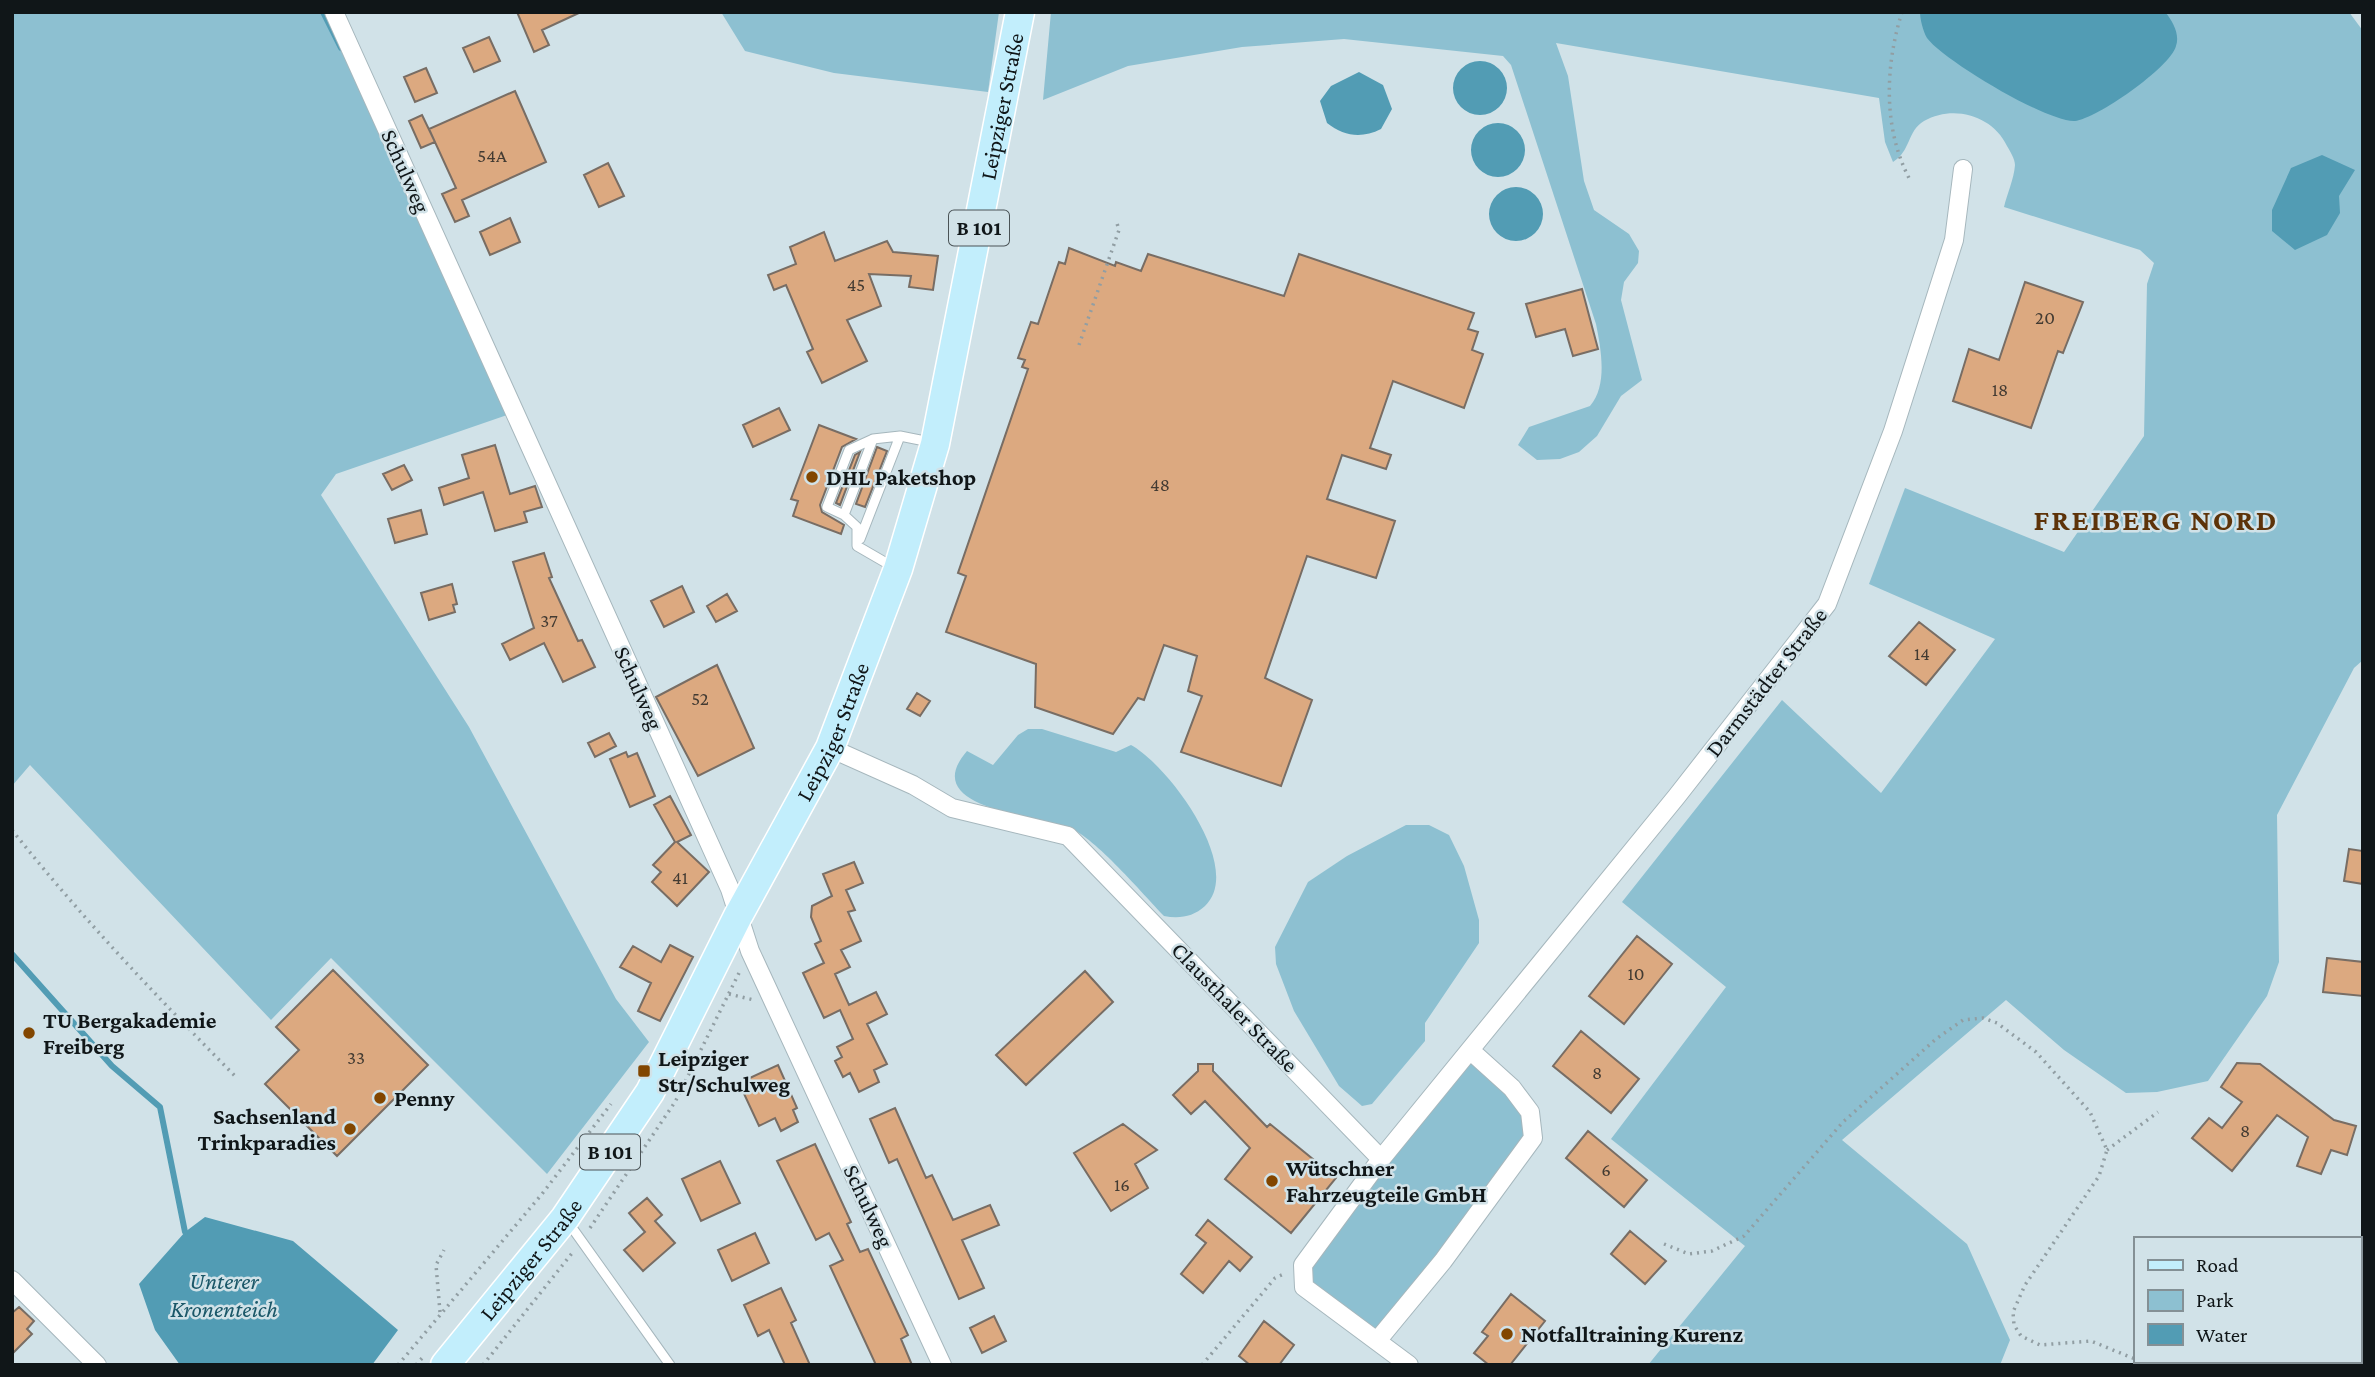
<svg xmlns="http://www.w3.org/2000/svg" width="2375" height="1377" viewBox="0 0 2375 1377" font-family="'Crimson Pro',serif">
<rect width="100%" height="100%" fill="#d1e2e8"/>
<path fill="#8dc0d1" d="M 12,12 L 329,12 L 513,413 L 336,474 L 321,495 L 469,727 L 616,999 L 649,1042 L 547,1174 L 331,958 L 271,1020 L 30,765 L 12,786 Z
M 721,12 L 999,12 L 988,92 L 834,73 L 745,51 Z
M 1051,12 L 2349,12 L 2363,31 L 2363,660 L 2354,668 L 2277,815 L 2279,962 L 2267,996 L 2208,1081 L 2157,1092 L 2126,1093 L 2064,1050 L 2006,1000 L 1842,1140 L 1967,1244 L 2010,1340 L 2000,1365 L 1648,1365 L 1745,1246 L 1611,1139 L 1726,987 L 1622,902 L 1782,700 L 1881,793 L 1995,639 L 1869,584 L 1905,488 L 2064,552 L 2144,436 L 2147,284 L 2154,263 L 2140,250 L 2004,207 C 2007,194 2014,179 2015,165 C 2015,159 2010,151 2007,146 C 1993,116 1954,104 1924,121 C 1907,131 1911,151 1893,162 L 1885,142 L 1879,98 L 1556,43 L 1568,76 L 1584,181 L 1594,210 L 1629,234 L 1639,251 L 1638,263 L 1624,282 L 1621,300 L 1642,380 L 1621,396 L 1597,436 L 1579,452 L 1560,459 L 1537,460 L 1518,445 L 1529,427 L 1590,406 C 1608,385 1601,349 1596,324 L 1511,65 L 1503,56 L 1344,39 L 1242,47 L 1128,66 L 1043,100 Z
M 1028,729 L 1042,729 L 1116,752 L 1131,745 C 1168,765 1245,868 1205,906 C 1193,917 1179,919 1164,916 C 1143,894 1095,838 1070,828 C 1040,815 916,810 967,751 L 993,765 L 1018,735 Z
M 1406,825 L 1429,825 L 1449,835 L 1464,866 L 1479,920 L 1479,943 L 1425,1023 L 1425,1041 L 1372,1104 L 1362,1106 L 1339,1086 L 1294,1011 L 1276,964 L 1275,947 L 1308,882 L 1347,856 Z
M 1471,1051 L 1512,1088 L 1533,1138 L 1377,1341 L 1304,1287 L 1303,1265 Z"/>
<path fill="#529cb4" d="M 1920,12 L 2165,12 C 2173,21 2180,35 2176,46 C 2170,68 2096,119 2075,121 C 2048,123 1943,60 1927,38 C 1923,31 1920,19 1920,12 Z
M1453 88a27 27 0 1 1 54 0a27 27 0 1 1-54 0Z
M 1359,72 L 1383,85 L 1392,109 L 1381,129 C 1361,139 1344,136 1327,123 L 1320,101 L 1331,86 Z
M1471 150a27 27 0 1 1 54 0a27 27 0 1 1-54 0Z
M 2322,155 L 2355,170 L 2339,196 L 2340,213 L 2327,235 L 2295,250 L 2272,231 L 2272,210 L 2291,168 Z
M1489 214a27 27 0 1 1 54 0a27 27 0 1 1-54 0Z
M 205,1217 L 293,1241 L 398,1330 L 372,1365 L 180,1365 L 155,1330 L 139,1284 L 185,1232 Z"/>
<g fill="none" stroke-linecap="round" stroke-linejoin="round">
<path stroke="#529cb4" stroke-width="6" d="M 323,12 L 341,48
M 12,954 L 112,1066 L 160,1107 L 185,1232
M 2359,1269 L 2363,1266
M 2259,1365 L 2262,1361"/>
</g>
<path fill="#dca980" stroke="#786d64" stroke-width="2" d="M 517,12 L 581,12 L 542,30 L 549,45 L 534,52 Z
M 489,37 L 500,61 L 474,72 L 463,48 Z
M 426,68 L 437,93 L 415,102 L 404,77 Z
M 515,91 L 546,162 L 462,200 L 469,216 L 455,222 L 442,194 L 456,188 L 429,129 Z
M 422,115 L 435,142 L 421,148 L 409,121 Z
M 608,163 L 624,196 L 599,207 L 584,175 Z
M 510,218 L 520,242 L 490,255 L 480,232 Z
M 824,232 L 835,261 L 887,241 L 893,252 L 938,256 L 933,290 L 909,287 L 911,276 L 869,274 L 881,306 L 847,320 L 867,361 L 822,383 L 807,352 L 813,349 L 786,285 L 774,290 L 768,275 L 796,264 L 790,247 Z
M 1069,248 L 1115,266 L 1116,262 L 1141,271 L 1148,254 L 1284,296 L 1299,254 L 1474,313 L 1468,329 L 1478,332 L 1472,350 L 1483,354 L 1464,408 L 1393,381 L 1370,448 L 1391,455 L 1386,469 L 1342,455 L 1327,499 L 1395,521 L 1376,578 L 1307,556 L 1265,678 L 1312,700 L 1281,786 L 1181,752 L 1202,696 L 1188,691 L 1197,656 L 1164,645 L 1144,700 L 1138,698 L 1113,734 L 1035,707 L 1036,664 L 946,632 L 966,576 L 958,573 L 1028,369 L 1022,367 L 1025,360 L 1018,358 L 1031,322 L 1038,324 L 1059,262 L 1065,264 Z
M 2025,282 L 2083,302 L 2063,353 L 2058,351 L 2031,428 L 1953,401 L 1969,349 L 1999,360 Z
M 1582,289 L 1598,349 L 1573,356 L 1565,329 L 1536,337 L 1526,304 Z
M 779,408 L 790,430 L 753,447 L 743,425 Z
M 819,425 L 856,439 L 842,447 L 820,505 L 822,512 L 844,525 L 841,534 L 793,516 L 798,501 L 791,499 Z
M 495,445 L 510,494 L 535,486 L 542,507 L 524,512 L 527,522 L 495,531 L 483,492 L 444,505 L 439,488 L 469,478 L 462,455 Z
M 877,447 L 887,451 L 865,507 L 856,504 Z
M 860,452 L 840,505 L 836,503 L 855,455 Z
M 404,465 L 412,480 L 392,490 L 383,474 Z
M 421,510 L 427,534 L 395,543 L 388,519 Z
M 544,553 L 552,577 L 549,578 L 578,641 L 582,640 L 595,667 L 563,682 L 544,643 L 510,660 L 502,644 L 534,628 L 513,562 Z
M 452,584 L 457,604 L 453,605 L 455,612 L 429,620 L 421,593 Z
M 682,586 L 694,612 L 664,627 L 651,601 Z
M 727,594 L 737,611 L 716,622 L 707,606 Z
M 1919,622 L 1955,650 L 1926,685 L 1889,656 Z
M 717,665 L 754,748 L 698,776 L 656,697 Z
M 917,693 L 930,701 L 920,716 L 907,709 Z
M 609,733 L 616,746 L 595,757 L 588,743 Z
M 626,752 L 628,757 L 637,753 L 655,796 L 630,807 L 610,759 Z
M 670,796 L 691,835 L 677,842 L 709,872 L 677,906 L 652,882 L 661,872 L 653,865 L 675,842 L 654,805 Z
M 2349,849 L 2363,851 L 2363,884 L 2344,881 Z
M 854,862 L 863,883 L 846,890 L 855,910 L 848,912 L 861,941 L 841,950 L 850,967 L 835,974 L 849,1005 L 876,992 L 887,1014 L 867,1024 L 887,1064 L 874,1070 L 879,1082 L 859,1092 L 850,1073 L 843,1077 L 835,1061 L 842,1057 L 837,1047 L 853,1039 L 840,1010 L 824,1018 L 803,973 L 824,963 L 815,944 L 821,941 L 811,917 L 812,906 L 832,896 L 823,874 Z
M 1637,936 L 1672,964 L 1624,1024 L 1589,996 Z
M 670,945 L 693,957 L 660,1021 L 638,1011 L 651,983 L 620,967 L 633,946 L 661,962 Z
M 2327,958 L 2363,962 L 2363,996 L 2323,992 Z
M 333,970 L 428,1065 L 337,1156 L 265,1084 L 299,1050 L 276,1027 Z
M 1085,971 L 1113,1002 L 1026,1085 L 996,1055 Z
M 1581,1031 L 1639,1079 L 1611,1113 L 1553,1066 Z
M 2237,1063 L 2260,1064 L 2334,1120 L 2356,1126 L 2347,1155 L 2331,1150 L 2321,1174 L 2297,1166 L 2308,1137 L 2277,1115 L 2232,1171 L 2192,1138 L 2209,1118 L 2222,1128 L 2242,1102 L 2221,1087 Z
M 1198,1064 L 1213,1064 L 1213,1071 L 1267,1127 L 1270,1124 L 1336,1178 L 1291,1233 L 1225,1179 L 1250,1148 L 1205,1101 L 1191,1114 L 1173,1095 L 1198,1071 Z
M 778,1065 L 797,1108 L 793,1110 L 798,1122 L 781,1131 L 775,1118 L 759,1126 L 739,1083 Z
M 895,1108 L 926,1178 L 932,1175 L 953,1220 L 990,1205 L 999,1225 L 962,1240 L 984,1288 L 959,1299 L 897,1159 L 889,1163 L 870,1119 Z
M 1123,1124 L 1157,1150 L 1135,1164 L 1148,1188 L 1111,1211 L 1074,1153 Z
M 1588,1131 L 1647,1180 L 1624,1207 L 1566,1158 Z
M 815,1144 L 851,1222 L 847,1224 L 860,1252 L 868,1249 L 908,1335 L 901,1339 L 912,1365 L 876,1365 L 830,1266 L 843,1260 L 829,1233 L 816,1240 L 777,1161 Z
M 720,1161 L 740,1203 L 701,1221 L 682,1179 Z
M 647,1198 L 662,1215 L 655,1221 L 675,1243 L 643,1271 L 624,1250 L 645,1232 L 629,1213 Z
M 1208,1220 L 1252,1257 L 1240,1271 L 1229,1261 L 1203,1293 L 1181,1274 L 1206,1243 L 1196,1235 Z
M 1630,1231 L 1666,1261 L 1645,1284 L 1611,1254 Z
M 755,1233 L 769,1263 L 732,1281 L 718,1250 Z
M 781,1288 L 796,1320 L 791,1323 L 810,1365 L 785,1365 L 769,1330 L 758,1336 L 744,1305 Z
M 1511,1294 L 1545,1321 L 1510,1365 L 1489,1365 L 1474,1353 L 1488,1336 L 1482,1332 Z
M 19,1307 L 34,1321 L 27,1329 L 32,1334 L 12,1354 L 12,1313 Z
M 994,1316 L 1006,1341 L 982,1353 L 970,1328 Z
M 1264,1321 L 1294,1345 L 1279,1365 L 1250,1365 L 1239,1356 Z"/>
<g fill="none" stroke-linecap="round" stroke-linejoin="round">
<defs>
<path id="lane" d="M 844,515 L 827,507 L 849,450 L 873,439
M 860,539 L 900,436
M 895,568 L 857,546 L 857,527 L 844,515 L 873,439 L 900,436 L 930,442
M 568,1222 L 670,1365
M 2359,1246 L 2363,1243
M 2239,1365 L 2242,1361"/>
<path id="street" d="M 334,12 L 730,889 L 750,951 L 942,1365
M 830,748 L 913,785 L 952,808 L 1068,836 L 1381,1159
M 12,1280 L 97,1365
M 1377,1341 L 1443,1261 L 1533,1138 L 1530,1112 L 1512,1088 L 1471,1051
M 1409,1365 L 1304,1287 L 1303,1265 L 1381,1159 L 1677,796 L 1827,604 L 1893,431 L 1954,240 L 1963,169"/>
<g id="primary">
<path id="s1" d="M 445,1365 L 565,1218 L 650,1092 L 738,916 L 830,748 L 898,569 L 935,444 L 1020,12"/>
</g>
</defs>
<use href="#lane" stroke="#a6b7bd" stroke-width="11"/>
<use href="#street" stroke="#a6b7bd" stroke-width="20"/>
<use href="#primary" stroke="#fff" stroke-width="31"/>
<path stroke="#919ea3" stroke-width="3.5" stroke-dasharray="2 5" stroke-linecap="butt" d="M 1902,12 C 1885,66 1883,128 1909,178
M 1079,345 L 1119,230 L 1116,220
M 12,830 C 81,917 158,998 236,1077
M 729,994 L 754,1000
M 2107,1150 L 2158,1112
M 590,1228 L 675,1102 L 739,973
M 1664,1244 L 1689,1254 L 1712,1251 L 1744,1236 L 1843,1122 L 1936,1039 L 1963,1020 L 1983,1018 L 1997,1023 L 2036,1052 L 2090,1112 L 2107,1150 L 2099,1176 L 2025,1285 L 2013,1312 L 2014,1325 L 2021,1336 L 2040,1345 L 2091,1341 L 2135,1359
M 440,1312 L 436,1265 L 444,1250
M 2140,1361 L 2148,1365
M 398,1365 L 542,1194 L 611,1104
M 416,1365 L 423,1357
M 483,1365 L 573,1252
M 1202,1365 L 1275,1278 L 1286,1273"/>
<use href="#lane" stroke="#fff" stroke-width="9"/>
<use href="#street" stroke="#fff" stroke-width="18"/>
<use href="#primary" stroke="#c2eefc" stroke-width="28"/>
</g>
<g fill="#824600" stroke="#d1e2e8" stroke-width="2.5">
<circle cx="812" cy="477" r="7"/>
<circle cx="29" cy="1033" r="7"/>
<rect x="637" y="1064" width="14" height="14" rx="3.5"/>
<circle cx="380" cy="1098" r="7"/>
<circle cx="350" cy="1129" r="7"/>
<circle cx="1272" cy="1181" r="7"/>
<circle cx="1507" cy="1334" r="7"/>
</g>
<g text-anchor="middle" stroke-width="5" stroke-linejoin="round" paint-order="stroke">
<g font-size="19" fill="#433b32">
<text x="492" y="162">54A</text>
<text x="856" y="291">45</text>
<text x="2045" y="324">20</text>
<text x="2000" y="396">18</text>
<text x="1160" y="491">48</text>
<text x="549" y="627">37</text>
<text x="1922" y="660">14</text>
<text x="700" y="705">52</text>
<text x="680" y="884">41</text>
<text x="1636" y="980">10</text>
<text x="356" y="1064">33</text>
<text x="1597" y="1079">8</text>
<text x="2245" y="1137">8</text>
<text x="1606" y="1176">6</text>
<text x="1122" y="1191">16</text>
</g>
<g fill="#d1e2e8" stroke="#4a5356" stroke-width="2">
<rect x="949" y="210.5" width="60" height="35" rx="5"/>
<rect x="580" y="1134.5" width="60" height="35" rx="5"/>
</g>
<g font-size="21" font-weight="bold" fill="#101618">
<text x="979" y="235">B 101</text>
<text x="610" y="1159">B 101</text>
</g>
<g font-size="23" fill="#101618" stroke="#d1e2e8">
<text dy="8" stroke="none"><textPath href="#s1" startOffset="1396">Leipziger Straße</textPath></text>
<text transform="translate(406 171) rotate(66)" y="8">Schulweg</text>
<text transform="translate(1766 682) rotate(-52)" y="8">Darmstädter Straße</text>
<text transform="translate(639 688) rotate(66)" y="8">Schulweg</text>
<text dy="8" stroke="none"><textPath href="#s1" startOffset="746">Leipziger Straße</textPath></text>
<text transform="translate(1235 1007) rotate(46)" y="8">Clausthaler Straße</text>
<text transform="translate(869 1206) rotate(65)" y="8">Schulweg</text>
<text dy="8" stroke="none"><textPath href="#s1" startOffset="136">Leipziger Straße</textPath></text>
</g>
<g font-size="23" font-weight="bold" fill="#101618" stroke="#d1e2e8" text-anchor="start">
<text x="826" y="485">DHL Paketshop</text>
<text x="43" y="1028">TU Bergakademie<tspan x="43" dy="26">Freiberg</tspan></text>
<text x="658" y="1066">Leipziger<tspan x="658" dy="26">Str/Schulweg</tspan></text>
<text x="394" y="1106">Penny</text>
<text x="336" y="1124" text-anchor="end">Sachsenland<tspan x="336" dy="26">Trinkparadies</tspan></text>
<text x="1286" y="1176">Wütschner<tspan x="1286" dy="26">Fahrzeugteile GmbH</tspan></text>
<text x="1521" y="1342">Notfalltraining Kurenz</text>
</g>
<g font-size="24" font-style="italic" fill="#1a5768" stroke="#d1e2e8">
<text x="224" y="1289">Unterer<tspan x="224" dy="28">Kronenteich</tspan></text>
</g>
<g font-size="30" font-weight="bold" letter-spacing="2" fill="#5d3309" stroke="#d1e2e8">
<text x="2156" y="530">FREIBERG NORD</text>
</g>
</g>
<rect width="2375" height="1377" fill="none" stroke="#101618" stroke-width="28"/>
<rect x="2134" y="1237" width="228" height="126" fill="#d1e2e8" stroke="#849095" stroke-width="2"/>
<rect x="2148" y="1260" width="35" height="10" fill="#c2eefc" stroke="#849095" stroke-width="2"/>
<text x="2196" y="1272" font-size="21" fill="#101618">Road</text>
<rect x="2148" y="1290" width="35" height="21" fill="#8dc0d1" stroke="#849095" stroke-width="2"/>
<text x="2196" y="1307" font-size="21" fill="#101618">Park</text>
<rect x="2148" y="1324" width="35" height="21" fill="#529cb4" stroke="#849095" stroke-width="2"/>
<text x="2196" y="1342" font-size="21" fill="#101618">Water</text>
</svg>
